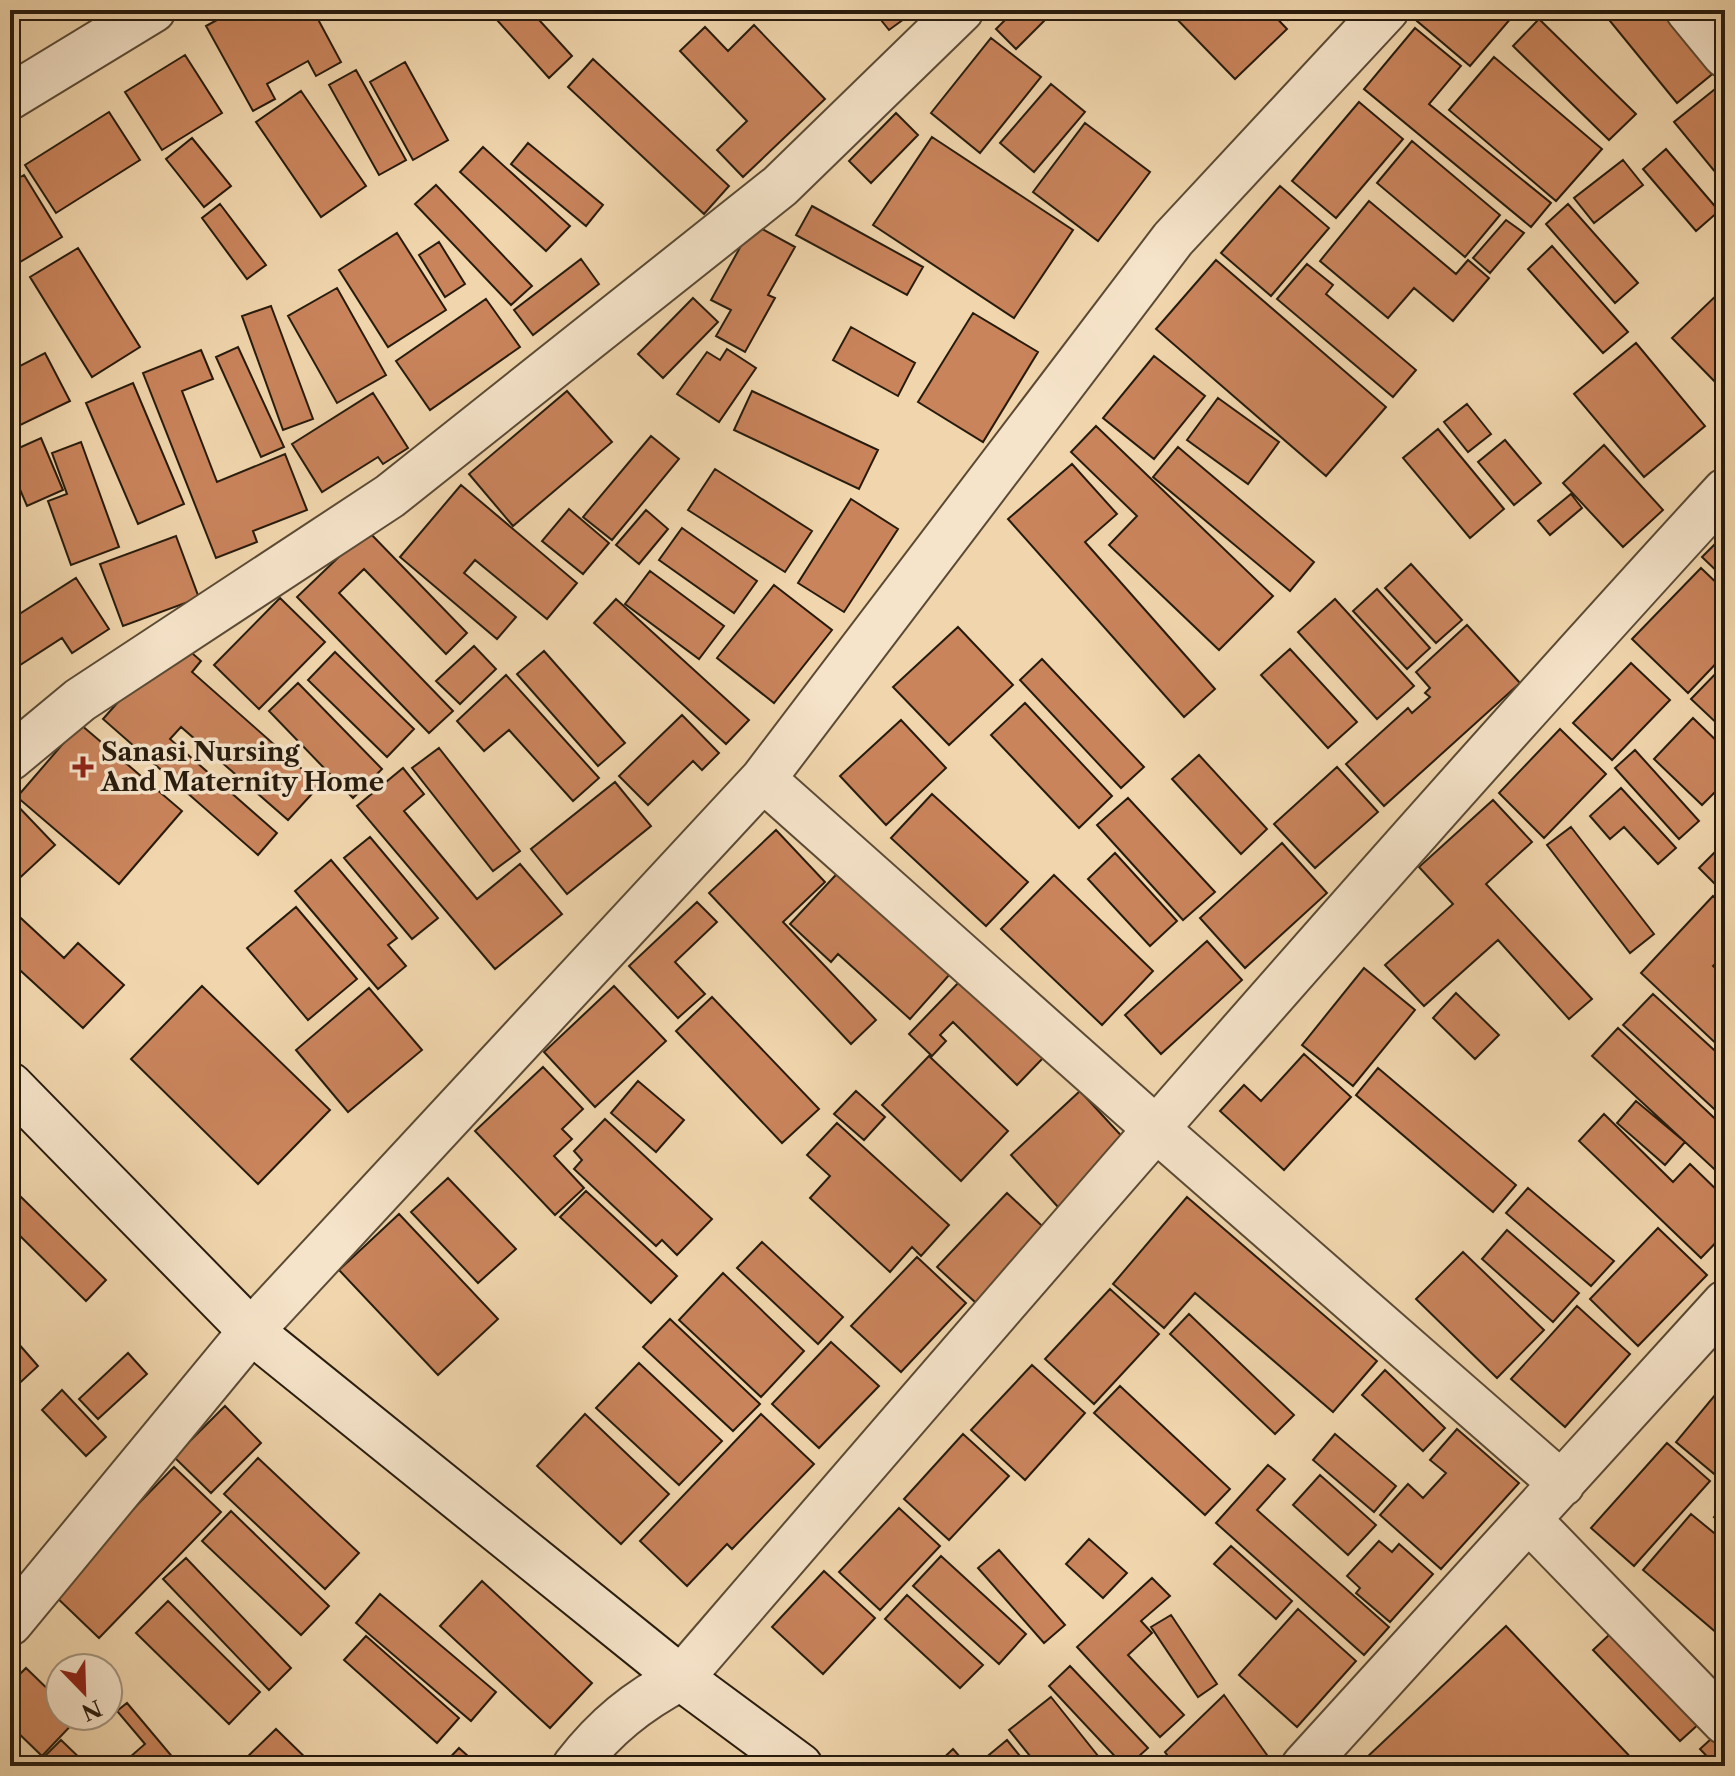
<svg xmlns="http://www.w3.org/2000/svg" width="1735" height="1776" viewBox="0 0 1735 1776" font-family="'Libre Caslon Text',serif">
<rect width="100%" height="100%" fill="#f1d6ad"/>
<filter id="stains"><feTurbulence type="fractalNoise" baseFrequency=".0025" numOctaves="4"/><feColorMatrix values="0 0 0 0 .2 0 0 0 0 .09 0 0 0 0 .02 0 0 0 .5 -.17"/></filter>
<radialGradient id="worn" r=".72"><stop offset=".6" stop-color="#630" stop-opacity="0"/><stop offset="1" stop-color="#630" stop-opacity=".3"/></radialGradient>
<path fill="#ca845c" stroke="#271b0d" stroke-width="2" d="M 235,10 L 313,10 L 341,62 L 316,76 L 308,61 L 267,84 L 275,99 L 253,111 L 206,26 Z
M 488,10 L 530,10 L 572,56 L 549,78 Z
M 873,10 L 915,10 L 915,11 L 889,30 Z
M 1015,10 L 1055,10 L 1016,49 L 996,29 Z
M 1168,10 L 1269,10 L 1287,29 L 1235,79 Z
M 1280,10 L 1300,10 L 1288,20 Z
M 1426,10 L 1518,10 L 1470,66 L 1417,21 Z
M 1601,10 L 1666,10 L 1716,71 L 1677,103 Z
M 1539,19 L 1636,114 L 1609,140 L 1513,46 Z
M 754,25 L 825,99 L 743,177 L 717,150 L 747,121 L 680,51 L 705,27 L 728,51 Z
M 1415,28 L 1461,66 L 1429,104 L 1551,203 L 1531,227 L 1364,89 Z
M 991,38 L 1041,77 L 980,153 L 931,113 Z
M 185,55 L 222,113 L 162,150 L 125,92 Z
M 1494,57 L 1602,149 L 1556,201 L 1449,110 Z
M 593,59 L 729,186 L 704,214 L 568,87 Z
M 405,62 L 448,140 L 413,160 L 370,82 Z
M 356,70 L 406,160 L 379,175 L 329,85 Z
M 1725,81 L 1725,184 L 1674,122 Z
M 1051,84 L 1085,112 L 1034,172 L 1000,143 Z
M 301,91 L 366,186 L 321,217 L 256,122 Z
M 1359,102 L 1403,139 L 1336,218 L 1292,181 Z
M 109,112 L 140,160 L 56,213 L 25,165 Z
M 896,113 L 918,135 L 871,183 L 849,161 Z
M 1085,123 L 1150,172 L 1098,241 L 1033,192 Z
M 932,137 L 1073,230 L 1014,318 L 873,225 Z
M 192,138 L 231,186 L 204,207 L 166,159 Z
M 1412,141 L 1500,215 L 1465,257 L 1377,183 Z
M 528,143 L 603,205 L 586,226 L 511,164 Z
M 483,147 L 570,226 L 546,251 L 460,172 Z
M 1666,149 L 1719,211 L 1696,231 L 1643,169 Z
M 1623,160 L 1643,185 L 1594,223 L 1574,198 Z
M 24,175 L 62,237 L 10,268 L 10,183 Z
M 436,185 L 532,286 L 511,305 L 415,204 Z
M 1280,186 L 1329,228 L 1271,296 L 1221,253 Z
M 1369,201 L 1456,274 L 1468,260 L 1489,278 L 1453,321 L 1414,288 L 1388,318 L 1320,261 Z
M 220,204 L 266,265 L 247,279 L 202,218 Z
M 1568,204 L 1638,283 L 1615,303 L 1546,224 Z
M 812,206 L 923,267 L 907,295 L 796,235 Z
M 1506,220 L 1524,233 L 1490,273 L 1473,258 Z
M 753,224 L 795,247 L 768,295 L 775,298 L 745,352 L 716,336 L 731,310 L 711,300 Z
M 397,233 L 446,310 L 388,347 L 339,270 Z
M 439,242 L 465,284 L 445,297 L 419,255 Z
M 1552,246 L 1628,332 L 1603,353 L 1528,269 Z
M 78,248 L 140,347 L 92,377 L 30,277 Z
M 581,259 L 599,284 L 533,335 L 514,310 Z
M 1216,260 L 1386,407 L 1326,476 L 1156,329 Z
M 1307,264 L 1333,285 L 1326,294 L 1416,370 L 1393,397 L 1277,299 Z
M 1725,287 L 1725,388 L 1723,390 L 1672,338 Z
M 337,288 L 386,375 L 337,403 L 288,316 Z
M 693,298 L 718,322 L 663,378 L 638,354 Z
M 486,299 L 520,347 L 430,410 L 396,361 Z
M 271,306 L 313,419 L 283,430 L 242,316 Z
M 973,313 L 1038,352 L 983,442 L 918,402 Z
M 851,327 L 915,363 L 898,396 L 833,360 Z
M 1636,343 L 1705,426 L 1644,477 L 1574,394 Z
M 238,347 L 284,447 L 261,457 L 216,357 Z
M 727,349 L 756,368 L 719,422 L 677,394 L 707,352 L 720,360 Z
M 201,350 L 213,379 L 182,391 L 217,482 L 285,454 L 307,510 L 253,531 L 257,542 L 216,558 L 143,373 Z
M 45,353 L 70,401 L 10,430 L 10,371 Z
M 1154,356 L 1205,396 L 1154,459 L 1103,418 Z
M 133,383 L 184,504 L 138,524 L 86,403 Z
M 567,391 L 612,442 L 513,526 L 469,474 Z
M 752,391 L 878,450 L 859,489 L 734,430 Z
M 373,393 L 408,448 L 383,464 L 378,457 L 322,492 L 292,444 Z
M 1218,398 L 1279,442 L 1248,484 L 1187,440 Z
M 1467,404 L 1491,434 L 1468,452 L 1444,422 Z
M 1096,426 L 1273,596 L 1219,650 L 1109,545 L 1137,516 L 1071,452 Z
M 1438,429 L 1504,509 L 1470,538 L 1403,458 Z
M 651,436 L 679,459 L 612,540 L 583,517 Z
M 41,438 L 63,490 L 27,506 L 10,466 L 10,452 Z
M 1505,440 L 1541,483 L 1514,505 L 1478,462 Z
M 81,442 L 119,547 L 71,565 L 48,501 L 67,494 L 52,453 Z
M 1604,445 L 1663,510 L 1623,547 L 1563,483 Z
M 1178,447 L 1314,562 L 1290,591 L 1153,477 Z
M 1072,464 L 1117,514 L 1085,542 L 1215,689 L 1184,717 L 1008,519 Z
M 715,469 L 812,531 L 785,572 L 688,510 Z
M 461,485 L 577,583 L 547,619 L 475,560 L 464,573 L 516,617 L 497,639 L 400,557 Z
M 1571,494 L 1582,508 L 1550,535 L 1538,521 Z
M 851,499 L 898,529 L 844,612 L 798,583 Z
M 569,509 L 609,543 L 583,574 L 542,541 Z
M 646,510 L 668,529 L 639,564 L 616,545 Z
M 682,528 L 757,581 L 734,613 L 659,560 Z
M 367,530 L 467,633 L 446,654 L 364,569 L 339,593 L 453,711 L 429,733 L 297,597 Z
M 1725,534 L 1725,579 L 1702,557 Z
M 176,536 L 199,598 L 123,626 L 100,564 Z
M 1411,564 L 1462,620 L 1436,643 L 1385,588 Z
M 1701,568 L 1725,591 L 1725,654 L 1688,693 L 1632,639 Z
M 650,571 L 724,626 L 699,659 L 625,604 Z
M 76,578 L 109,629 L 72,653 L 62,638 L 11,671 L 17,679 L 10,683 L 10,620 Z
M 774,585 L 832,630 L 774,703 L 717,658 Z
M 1377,589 L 1430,648 L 1407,669 L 1353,611 Z
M 280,598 L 325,642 L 259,709 L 214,665 Z
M 616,599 L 749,720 L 726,744 L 594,623 Z
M 1335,599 L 1414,686 L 1377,719 L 1298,632 Z
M 1467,625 L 1520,683 L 1384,806 L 1346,764 L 1408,708 L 1412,713 L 1430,697 L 1425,693 L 1430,688 L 1416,672 Z
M 958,627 L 1013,685 L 949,745 L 893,687 Z
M 175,638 L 201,661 L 192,672 L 320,785 L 288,820 L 181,727 L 170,739 L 277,833 L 258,855 L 103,719 Z
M 474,646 L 496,669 L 460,704 L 436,681 Z
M 1290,649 L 1357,722 L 1328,748 L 1261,675 Z
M 544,651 L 625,743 L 598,766 L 517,674 Z
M 335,652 L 414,729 L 387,757 L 308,680 Z
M 1042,659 L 1144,767 L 1121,788 L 1020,680 Z
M 1631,663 L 1670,700 L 1612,760 L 1573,723 Z
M 1725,664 L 1725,731 L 1691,699 Z
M 506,675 L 599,778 L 573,801 L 509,730 L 484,751 L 457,721 Z
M 298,683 L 382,769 L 353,798 L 269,711 Z
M 1025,703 L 1112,796 L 1079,828 L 991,735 Z
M 682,715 L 719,753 L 702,770 L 693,761 L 648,805 L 619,776 Z
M 1693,718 L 1725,749 L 1725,782 L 1702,805 L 1654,759 Z
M 901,720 L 946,768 L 886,825 L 840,776 Z
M 80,724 L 182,811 L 119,884 L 17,797 Z
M 1560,729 L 1606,774 L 1544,838 L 1499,793 Z
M 439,748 L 520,851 L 493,871 L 412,768 Z
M 1635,750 L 1699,821 L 1679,839 L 1615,768 Z
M 1199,755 L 1267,829 L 1241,854 L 1172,779 Z
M 1337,767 L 1378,812 L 1315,868 L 1274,824 Z
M 403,768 L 424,794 L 404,811 L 477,899 L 520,864 L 562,914 L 495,969 L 357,806 Z
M 615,782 L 651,826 L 567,894 L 531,849 Z
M 1621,788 L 1676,848 L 1658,864 L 1624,827 L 1610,839 L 1590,816 Z
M 932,794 L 1028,882 L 986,926 L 891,838 Z
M 1128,798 L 1215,892 L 1183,920 L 1097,825 Z
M 11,799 L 55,845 L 10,887 L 10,800 Z
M 1493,800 L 1532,842 L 1486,884 L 1592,999 L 1569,1019 L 1498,940 L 1424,1006 L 1385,965 L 1453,904 L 1419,867 Z
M 1571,827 L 1654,934 L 1630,953 L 1547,845 Z
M 776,830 L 825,882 L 783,922 L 876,1020 L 851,1044 L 709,893 Z
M 370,837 L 438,918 L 412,939 L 344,858 Z
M 1725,842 L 1725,876 L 1716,885 L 1699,868 Z
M 1282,843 L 1327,893 L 1245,968 L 1200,918 Z
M 1115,853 L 1177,921 L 1150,946 L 1088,879 Z
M 331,860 L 397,938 L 388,945 L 406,966 L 378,989 L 295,891 Z
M 847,863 L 958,965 L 910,1019 L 838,954 L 831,962 L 790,924 Z
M 1054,875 L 1153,971 L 1102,1025 L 1001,929 Z
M 1713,896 L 1725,907 L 1725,954 L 1713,966 L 1725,977 L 1725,1052 L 1641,973 Z
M 697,902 L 717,922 L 675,962 L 705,994 L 678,1018 L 629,966 Z
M 296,907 L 357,979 L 308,1020 L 247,948 Z
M 10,908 L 64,958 L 78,943 L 124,985 L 83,1028 L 10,961 Z
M 1207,941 L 1242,980 L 1161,1054 L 1125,1015 Z
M 1364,968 L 1415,1010 L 1353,1086 L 1302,1045 Z
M 962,979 L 1044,1057 L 1017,1085 L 953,1022 L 940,1035 L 946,1041 L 932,1056 L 909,1034 Z
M 202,986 L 330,1110 L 258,1184 L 131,1059 Z
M 614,986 L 666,1041 L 595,1107 L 544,1052 Z
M 369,988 L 422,1050 L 348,1112 L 296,1050 Z
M 1456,993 L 1499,1035 L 1475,1059 L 1433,1018 Z
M 1653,994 L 1725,1060 L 1725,1119 L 1623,1025 Z
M 712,997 L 819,1109 L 782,1143 L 676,1031 Z
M 1618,1028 L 1725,1128 L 1725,1179 L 1592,1056 Z
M 1304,1054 L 1351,1097 L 1284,1170 L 1220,1111 L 1244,1085 L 1261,1101 Z
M 929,1056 L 1008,1131 L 961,1181 L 882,1105 Z
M 543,1067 L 583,1109 L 562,1129 L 572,1139 L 554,1156 L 584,1188 L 555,1215 L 475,1131 Z
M 1378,1068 L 1516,1185 L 1493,1212 L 1356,1095 Z
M 638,1081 L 684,1120 L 656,1152 L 611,1113 Z
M 856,1091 L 885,1117 L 864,1140 L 834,1114 Z
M 1080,1091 L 1128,1143 L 1058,1207 L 1011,1155 Z
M 1636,1101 L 1685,1142 L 1665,1165 L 1617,1123 Z
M 1604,1114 L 1673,1182 L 1690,1164 L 1725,1198 L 1725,1233 L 1701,1258 L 1579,1141 Z
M 605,1119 L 712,1219 L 677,1255 L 662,1240 L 656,1246 L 574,1169 L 582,1160 L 574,1151 Z
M 837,1123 L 949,1225 L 921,1256 L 912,1247 L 890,1272 L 810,1198 L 830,1176 L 807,1155 Z
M 448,1178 L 516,1249 L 478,1283 L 411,1212 Z
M 1528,1188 L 1614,1261 L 1591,1286 L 1506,1213 Z
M 586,1191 L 677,1276 L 651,1303 L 560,1217 Z
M 1007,1193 L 1057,1240 L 988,1314 L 937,1267 Z
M 20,1196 L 106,1280 L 86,1301 L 10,1226 L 10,1207 Z
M 1187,1197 L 1377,1361 L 1333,1412 L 1195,1293 L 1164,1328 L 1113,1284 Z
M 399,1214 L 498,1319 L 438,1375 L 339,1270 Z
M 1658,1228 L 1707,1275 L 1638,1346 L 1590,1299 Z
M 1507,1230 L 1579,1293 L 1553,1322 L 1482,1259 Z
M 762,1242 L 843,1317 L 818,1344 L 737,1268 Z
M 1463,1252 L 1544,1330 L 1497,1378 L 1416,1299 Z
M 917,1257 L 966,1303 L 901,1372 L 851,1326 Z
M 723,1273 L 804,1351 L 761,1397 L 679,1320 Z
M 1110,1289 L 1159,1334 L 1094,1404 L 1045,1359 Z
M 1577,1306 L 1630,1354 L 1565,1427 L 1511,1379 Z
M 1189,1314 L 1294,1415 L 1275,1434 L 1170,1334 Z
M 670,1319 L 760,1404 L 733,1431 L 643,1347 Z
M 10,1334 L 38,1366 L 10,1392 Z
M 831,1342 L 879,1386 L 819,1448 L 772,1404 Z
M 128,1353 L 147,1374 L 98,1419 L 79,1399 Z
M 639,1363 L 722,1441 L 679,1485 L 596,1408 Z
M 1032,1365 L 1085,1413 L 1025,1480 L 971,1430 Z
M 1385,1370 L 1445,1428 L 1423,1451 L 1362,1395 Z
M 1725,1383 L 1725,1483 L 1676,1442 Z
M 1120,1386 L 1230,1489 L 1205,1515 L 1094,1413 Z
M 62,1390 L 106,1437 L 86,1456 L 42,1410 Z
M 225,1406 L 261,1443 L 211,1493 L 174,1457 Z
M 585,1414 L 669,1494 L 621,1544 L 537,1466 Z
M 761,1414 L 814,1464 L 732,1549 L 727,1544 L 687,1586 L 640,1541 Z
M 1457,1429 L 1519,1483 L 1441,1569 L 1380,1515 L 1408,1484 L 1423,1498 L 1446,1473 L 1430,1460 Z
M 963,1434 L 1009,1476 L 949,1540 L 904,1499 Z
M 1335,1434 L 1396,1486 L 1374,1512 L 1313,1460 Z
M 1667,1443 L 1710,1481 L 1634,1566 L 1591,1528 Z
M 258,1458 L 359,1553 L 325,1589 L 224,1494 Z
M 1268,1465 L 1285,1479 L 1257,1510 L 1389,1627 L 1364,1655 L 1216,1523 Z
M 174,1467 L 221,1512 L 99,1638 L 52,1593 Z
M 1320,1475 L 1376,1525 L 1348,1555 L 1293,1505 Z
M 1725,1504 L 1725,1526 L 1714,1517 Z
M 899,1508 L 940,1546 L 880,1610 L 839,1572 Z
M 231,1511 L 329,1606 L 301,1635 L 202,1541 Z
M 1691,1514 L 1725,1542 L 1725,1640 L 1643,1570 Z
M 1089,1539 L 1127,1573 L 1103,1598 L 1066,1564 Z
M 1379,1541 L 1392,1552 L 1399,1544 L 1433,1574 L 1390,1622 L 1356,1593 L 1360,1588 L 1347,1576 Z
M 1231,1546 L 1292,1601 L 1276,1619 L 1214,1564 Z
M 999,1550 L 1065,1625 L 1044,1643 L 978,1568 Z
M 941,1556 L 1026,1634 L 999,1664 L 913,1586 Z
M 186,1558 L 291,1668 L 269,1690 L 163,1579 Z
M 824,1571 L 875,1618 L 823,1674 L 772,1627 Z
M 1152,1578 L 1170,1596 L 1141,1621 L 1152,1633 L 1128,1655 L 1184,1715 L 1160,1737 L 1077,1647 Z
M 482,1581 L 592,1683 L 550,1728 L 440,1626 Z
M 380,1594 L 496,1692 L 471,1721 L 356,1623 Z
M 907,1595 L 983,1665 L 960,1688 L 885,1619 Z
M 168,1601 L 260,1692 L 229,1724 L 136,1633 Z
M 1298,1609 L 1356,1661 L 1297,1727 L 1239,1675 Z
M 1171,1615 L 1217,1684 L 1198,1697 L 1151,1627 Z
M 1625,1620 L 1712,1712 L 1680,1741 L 1593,1650 Z
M 1506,1626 L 1639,1766 L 1465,1766 L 1458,1758 L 1450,1766 L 1372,1766 L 1365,1759 Z
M 366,1636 L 459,1718 L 437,1743 L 344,1660 Z
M 1070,1666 L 1148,1748 L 1128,1766 L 1124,1766 L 1049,1686 Z
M 26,1668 L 60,1701 L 60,1716 L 78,1718 L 42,1756 L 10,1725 L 10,1684 Z
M 1224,1695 L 1267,1755 L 1252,1766 L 1175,1766 L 1165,1752 Z
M 1051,1697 L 1106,1766 L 1038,1766 L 1009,1730 Z
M 127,1703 L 180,1766 L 124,1766 L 122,1764 L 145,1744 L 117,1711 Z
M 1723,1728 L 1725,1766 L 1716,1766 L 1700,1749 Z
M 276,1729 L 314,1766 L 238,1766 Z
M 61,1740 L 88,1766 L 47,1766 L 41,1760 Z
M 1007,1740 L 1028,1766 L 980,1766 L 978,1764 Z
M 459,1748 L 479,1766 L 442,1766 Z
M 953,1749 L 968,1766 L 935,1766 Z"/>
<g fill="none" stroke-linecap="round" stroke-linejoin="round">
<defs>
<path id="street" d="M 1688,10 L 1725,55
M 10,97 L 153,10
M 10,758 L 80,700 L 390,496 L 780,186 L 961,10
M 763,779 L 1155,1128 L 1562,1484
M 1529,1520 L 1725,1722
M 10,1623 L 251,1331 L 763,779 L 1173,239 L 1386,10
M 575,1766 C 605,1727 637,1701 681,1678 C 1025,1279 1369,879 1725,491
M 1304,1766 L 1725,1303"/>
<path id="secondary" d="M 10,1085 L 251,1331 L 681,1678 L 800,1766"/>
</defs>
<use href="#street" stroke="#5a4a35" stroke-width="48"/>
<use href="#secondary" stroke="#271b0d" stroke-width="48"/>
<use href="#street" stroke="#f6e4ca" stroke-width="44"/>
<use href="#secondary" stroke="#f6e4ca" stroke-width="44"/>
</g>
<path fill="#8f2418" stroke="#f6e4ca" stroke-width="3" d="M79 755h8v8h8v8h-8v8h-8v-8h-8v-8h8z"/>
<g text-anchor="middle" stroke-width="7" stroke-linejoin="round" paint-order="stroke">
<g font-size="26" font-weight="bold" fill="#271b0d" stroke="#f6e4ca" text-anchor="start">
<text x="101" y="761">Sanasi Nursing<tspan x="101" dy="30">And Maternity Home</tspan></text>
</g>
</g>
<rect width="1735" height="1776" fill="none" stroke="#f1d6ad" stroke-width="40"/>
<rect x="12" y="12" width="1711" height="1752" fill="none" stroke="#271b0d" stroke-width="4"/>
<rect x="20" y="20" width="1695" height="1736" fill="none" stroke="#271b0d" stroke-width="2"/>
<g transform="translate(84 1692) rotate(157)"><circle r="38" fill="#f6e4ca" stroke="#a3947e" stroke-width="2"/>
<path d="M0-6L14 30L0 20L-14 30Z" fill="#8f2418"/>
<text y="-12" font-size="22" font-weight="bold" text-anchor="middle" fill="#271b0d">N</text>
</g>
<rect width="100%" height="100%" filter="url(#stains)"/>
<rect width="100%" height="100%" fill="url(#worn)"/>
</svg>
